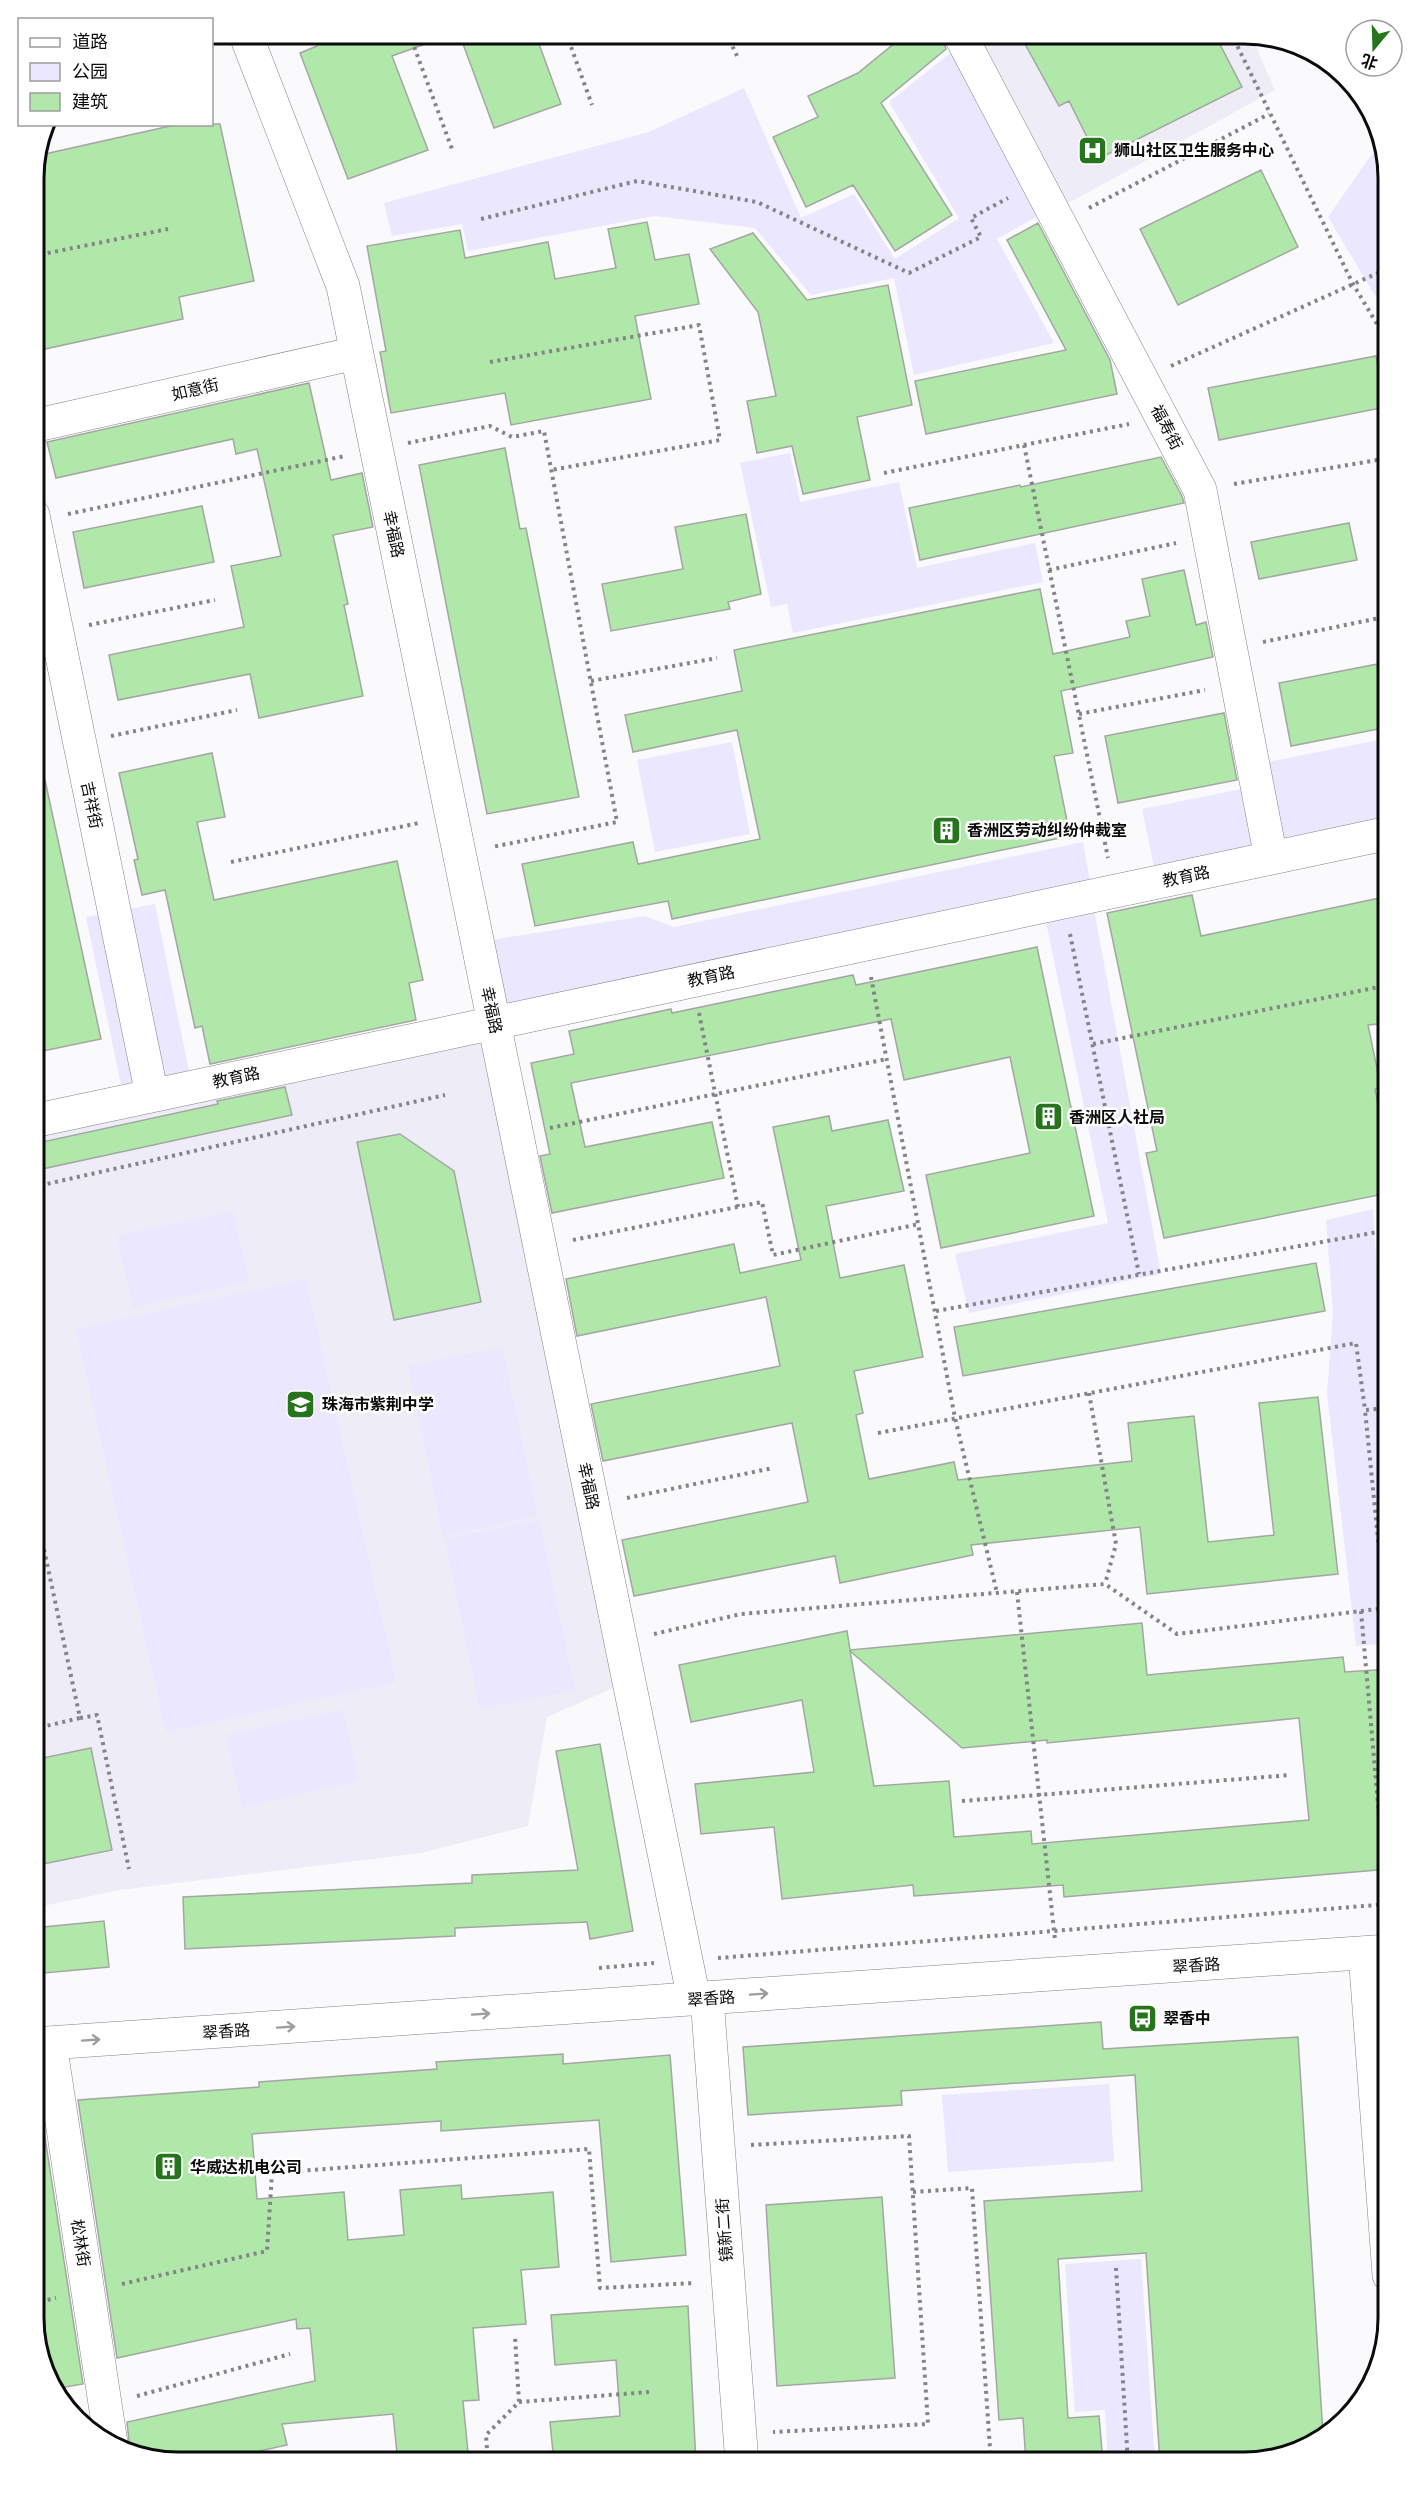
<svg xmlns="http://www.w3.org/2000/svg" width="1422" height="2496" viewBox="0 0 1422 2496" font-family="Poppins,'Noto Sans SC',sans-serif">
<rect width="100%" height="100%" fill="#fafafd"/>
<path fill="#eeedf7" d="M 960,33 L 1250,33 L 1275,90 L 1054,211 Z
M 492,1025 L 625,1683 L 547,1717 L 528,1826 L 421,1853 L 120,1890 L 33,1908 L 33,1125 Z"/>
<path fill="#eae7ff" d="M 958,47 L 1045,212 L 997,239 L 1054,343 L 914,375 L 894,278 L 811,295 L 755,228 L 655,216 L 468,251 L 462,224 L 392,236 L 384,203 L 649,132 L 744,88 L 801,218 L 854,194 L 895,259 L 959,218 L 889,102 Z
M 1381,141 L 1389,177 L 1389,319 L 1328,217 Z
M 790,453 L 800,502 L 899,482 L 917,568 L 1035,543 L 1043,582 L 793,633 L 787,604 L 771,607 L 740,463 Z
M 1389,738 L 1389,825 L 1279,848 L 1263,763 Z
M 732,742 L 750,834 L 655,852 L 637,760 Z
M 1247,788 L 1261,850 L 1155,872 L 1142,809 Z
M 1083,842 L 1091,887 L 505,1008 L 491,940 L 645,916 L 674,927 Z
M 155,904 L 189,1071 L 121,1085 L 86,917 Z
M 1094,909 L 1161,1274 L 969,1313 L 955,1254 L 1108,1223 L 1045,917 Z
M 1373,1209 L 1382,1361 L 1389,1365 L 1389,1643 L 1356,1646 L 1327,1393 L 1333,1313 L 1326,1220 Z
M 233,1211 L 249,1281 L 133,1308 L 117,1236 Z
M 306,1279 L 396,1682 L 166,1732 L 76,1329 Z
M 502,1347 L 538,1516 L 443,1536 L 408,1366 Z
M 539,1520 L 575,1690 L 480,1709 L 445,1539 Z
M 343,1710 L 359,1781 L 242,1807 L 226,1735 Z
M 1109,2084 L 1114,2161 L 948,2172 L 942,2095 Z
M 1141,2259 L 1155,2463 L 1108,2463 L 1105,2410 L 1075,2412 L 1065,2264 Z"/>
<path fill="#afe8a8" stroke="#a4a6a4" stroke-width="1.5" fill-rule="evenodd" d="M 312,33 L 445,33 L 445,37 L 392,56 L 428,150 L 348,179 L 300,53 L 317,46 Z
M 459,33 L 535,33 L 561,104 L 494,128 Z
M 907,33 L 940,33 L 946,49 L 881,103 L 952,215 L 895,251 L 853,185 L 806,207 L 773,137 L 818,117 L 808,96 L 858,73 Z
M 1019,33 L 1214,33 L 1242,87 L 1098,159 L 1069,101 L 1059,106 Z
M 179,124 L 220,124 L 254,281 L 179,297 L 183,319 L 45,349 L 33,296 L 33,168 L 36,156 Z
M 1261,170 L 1298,247 L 1178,305 L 1140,229 Z
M 647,222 L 655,260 L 689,254 L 699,304 L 635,316 L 651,399 L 511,425 L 505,393 L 391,413 L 380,352 L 386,351 L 367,246 L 460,230 L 465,258 L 548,242 L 555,279 L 616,268 L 608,229 Z
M 1038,223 L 1110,360 L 1117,394 L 926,434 L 915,381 L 1066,350 L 1007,240 Z
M 753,233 L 807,300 L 888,285 L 912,405 L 857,417 L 870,480 L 803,494 L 792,446 L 757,453 L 747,401 L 776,396 L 758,312 L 710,249 Z
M 1376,356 L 1386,407 L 1219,440 L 1208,388 Z
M 309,383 L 331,480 L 362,473 L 373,527 L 333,535 L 348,604 L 344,605 L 363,696 L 259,718 L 250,674 L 118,700 L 109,655 L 244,627 L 231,566 L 281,556 L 257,449 L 236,454 L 233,439 L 56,478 L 47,442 Z
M 505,448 L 520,529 L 526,528 L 579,797 L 487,814 L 419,465 Z
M 1161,457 L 1182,496 L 1184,503 L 920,560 L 909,508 L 1020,485 L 1021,487 Z
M 202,506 L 214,562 L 84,588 L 73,532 Z
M 746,514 L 761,594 L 728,602 L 730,609 L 611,631 L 602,584 L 683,569 L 675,527 Z
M 1349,523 L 1357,560 L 1259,579 L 1251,542 Z
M 1184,570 L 1196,625 L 1206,622 L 1213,657 L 1061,691 L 1073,753 L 1054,756 L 1070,836 L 672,919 L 668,901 L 535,926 L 522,864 L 633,842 L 638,864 L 760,839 L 737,730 L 633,752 L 625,715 L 742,691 L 734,650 L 1040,589 L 1053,654 L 1130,637 L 1126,621 L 1150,616 L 1142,579 Z
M 1378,664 L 1389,727 L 1291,746 L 1279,683 Z
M 1224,713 L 1237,780 L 1118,803 L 1105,736 Z
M 212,753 L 225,817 L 197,822 L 214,900 L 397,861 L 423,980 L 409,983 L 416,1020 L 210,1064 L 202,1026 L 195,1028 L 165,890 L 142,895 L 134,860 L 138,859 L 119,773 Z
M 45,780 L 101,1039 L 33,1053 L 33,781 Z
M 1192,895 L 1201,936 L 1389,896 L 1389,1023 L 1368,1025 L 1381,1088 L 1375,1089 L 1389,1159 L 1389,1193 L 1164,1238 L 1146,1153 L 1157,1151 L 1107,913 Z
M 1037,947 L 1094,1216 L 941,1248 L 926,1175 L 1030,1153 L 1010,1057 L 904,1080 L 891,1019 L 571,1083 L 585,1147 L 712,1122 L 724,1178 L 552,1213 L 540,1156 L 550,1154 L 531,1063 L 574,1054 L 569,1031 L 671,1009 L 672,1013 L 853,975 L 856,985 Z
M 285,1087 L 292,1115 L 33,1171 L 33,1144 L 218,1104 L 217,1101 Z
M 829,1116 L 832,1131 L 888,1120 L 904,1191 L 826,1206 L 840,1278 L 904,1265 L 923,1357 L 854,1371 L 863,1413 L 856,1415 L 869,1479 L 954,1462 L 958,1480 L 1132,1461 L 1128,1423 L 1194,1416 L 1208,1542 L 1274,1535 L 1259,1403 L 1318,1397 L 1338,1574 L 1147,1594 L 1140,1527 L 971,1545 L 973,1555 L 840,1583 L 835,1556 L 634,1596 L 622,1540 L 808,1502 L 792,1423 L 603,1461 L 591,1404 L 780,1366 L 766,1297 L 577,1336 L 566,1279 L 734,1244 L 740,1273 L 801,1260 L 773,1127 Z
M 400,1134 L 454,1171 L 481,1302 L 394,1320 L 357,1142 Z
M 1316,1263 L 1325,1311 L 963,1376 L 954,1327 Z
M 1142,1623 L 1147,1675 L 1343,1657 L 1345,1672 L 1389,1669 L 1389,1869 L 1064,1897 L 1063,1885 L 914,1896 L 913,1885 L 782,1899 L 774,1827 L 701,1834 L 695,1784 L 814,1772 L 802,1700 L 691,1722 L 679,1665 L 847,1631 L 850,1650 ZM 850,1651 L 962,1748 L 1047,1740 L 1047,1743 L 1299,1718 L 1309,1820 L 1032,1844 L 1031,1831 L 954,1837 L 949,1781 L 874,1786 Z
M 600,1744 L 633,1931 L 590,1939 L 587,1922 L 455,1928 L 455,1936 L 185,1949 L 183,1897 L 472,1883 L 472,1875 L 578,1870 L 556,1751 Z
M 91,1748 L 112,1850 L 33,1866 L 33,1760 Z
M 104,1921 L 109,1967 L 33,1974 L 33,1928 Z
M 1101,2022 L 1103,2049 L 1298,2037 L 1323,2435 L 1308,2448 L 1245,2463 L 1160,2463 L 1146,2253 L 1058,2259 L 1068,2418 L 1099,2416 L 1103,2463 L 1026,2463 L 1023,2418 L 999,2420 L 984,2201 L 1142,2191 L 1135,2075 L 901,2091 L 902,2105 L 748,2115 L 743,2047 Z
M 563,2054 L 563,2064 L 670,2055 L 686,2255 L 611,2262 L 599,2120 L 441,2131 L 441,2121 L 252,2134 L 257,2199 L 344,2192 L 348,2240 L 404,2235 L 400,2190 L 461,2185 L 462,2199 L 553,2192 L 559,2267 L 521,2270 L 526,2324 L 473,2328 L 479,2400 L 463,2401 L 469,2463 L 398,2463 L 393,2414 L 282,2424 L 287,2445 L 205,2463 L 168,2463 L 130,2450 L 127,2422 L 315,2381 L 310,2328 L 297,2329 L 296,2319 L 117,2358 L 78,2100 L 259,2087 L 259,2082 L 437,2069 L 436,2062 Z
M 42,2118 L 83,2384 L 54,2389 L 48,2382 L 33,2319 L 33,2119 Z
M 882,2197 L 895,2378 L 777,2386 L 766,2205 Z
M 688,2306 L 696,2463 L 630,2463 L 629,2459 L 554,2463 L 550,2422 L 620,2416 L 616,2360 L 555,2365 L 551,2315 Z"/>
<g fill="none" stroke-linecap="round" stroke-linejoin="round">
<defs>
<path id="minor" d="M 245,33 L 343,286 L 694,1999
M 959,33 L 1200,490 L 1271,858
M 33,426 L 356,353
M 33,515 L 152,1095
M 33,1121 L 1389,833
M 1365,1953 L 1389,2275
M 707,1998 L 742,2463
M 50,2043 L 111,2443"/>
<path id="major" d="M 33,2044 L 1389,1951"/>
</defs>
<use href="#minor" stroke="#838385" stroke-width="34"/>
<use href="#major" stroke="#838385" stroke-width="34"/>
<path stroke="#848486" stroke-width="4" stroke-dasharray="3 4.5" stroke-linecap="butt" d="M 409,33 L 452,149
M 566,33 L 592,105
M 726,33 L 739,60
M 1231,33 L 1353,284 L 1389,344
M 1089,208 L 1269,114
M 481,219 L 637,181 L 757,202 L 909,273 L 981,237 L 971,218 L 1008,198
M 33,256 L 168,229
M 490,362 L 699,325 L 720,440 L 551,470
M 1171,366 L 1389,268
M 408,443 L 490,426 L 512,437 L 544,431 L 617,822 L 492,847
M 1024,445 L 1108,858
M 1378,460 L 1389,431
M 884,473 L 1129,424
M 1234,484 L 1378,460 L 1389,519
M 68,514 L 345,456
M 1049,570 L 1176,543
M 89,625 L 215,600
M 1263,642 L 1389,616
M 591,681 L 717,658
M 1079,714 L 1205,690
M 111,736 L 237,710
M 231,862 L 419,823
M 1070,934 L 1139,1274
M 871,977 L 955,1418 L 997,1593
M 1386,986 L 1389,1001
M 699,1013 L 738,1207
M 1093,1044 L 1389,985
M 550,1128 L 887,1059
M 33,1187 L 445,1095
M 573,1240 L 762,1202 L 773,1255 L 919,1224
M 936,1311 L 1389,1230
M 1089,1393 L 1116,1544 L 1105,1584
M 878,1433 L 1356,1343 L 1365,1410 L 1389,1408
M 33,1498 L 80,1718 L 97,1715 L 129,1869
M 627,1498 L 773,1468
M 1017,1592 L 1055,1940
M 1361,1611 L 1388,1917
M 654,1634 L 741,1614 L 1105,1584 L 1177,1634 L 1385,1608 L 1365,1410
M 33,1729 L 80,1718
M 962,1801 L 1291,1775
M 718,1958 L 1389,1904
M 599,1968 L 654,1963
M 751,2145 L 909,2136 L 928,2424 L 773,2432
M 913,2192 L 972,2188 L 991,2463
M 1116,2268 L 1128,2463
M 122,2284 L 267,2251 L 272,2173 L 589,2149 L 600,2288 L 694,2283
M 33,2303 L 56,2298
M 137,2396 L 290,2354
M 519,2402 L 649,2392
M 488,2463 L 486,2435 L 519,2402 L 515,2336"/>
<use href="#minor" stroke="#fff" stroke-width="33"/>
<use href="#major" stroke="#fff" stroke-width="33"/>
</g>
<defs><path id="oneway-shaft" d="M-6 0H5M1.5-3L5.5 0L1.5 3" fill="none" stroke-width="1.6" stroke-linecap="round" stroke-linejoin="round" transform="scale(1.5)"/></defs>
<g stroke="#9d9d9e">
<use href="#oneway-shaft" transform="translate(759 1994) rotate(-4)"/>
<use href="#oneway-shaft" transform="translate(481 2014) rotate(-4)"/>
<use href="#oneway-shaft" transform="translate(286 2027) rotate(-4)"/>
<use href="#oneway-shaft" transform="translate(91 2040) rotate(-4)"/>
</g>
<defs>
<symbol id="hospital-square" viewBox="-11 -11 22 22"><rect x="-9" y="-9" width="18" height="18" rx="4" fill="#26751d" stroke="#fff"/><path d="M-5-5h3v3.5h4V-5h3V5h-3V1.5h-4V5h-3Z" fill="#fff"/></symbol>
<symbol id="building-square" viewBox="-11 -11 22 22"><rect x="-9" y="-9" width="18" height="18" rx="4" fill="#26751d" stroke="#fff"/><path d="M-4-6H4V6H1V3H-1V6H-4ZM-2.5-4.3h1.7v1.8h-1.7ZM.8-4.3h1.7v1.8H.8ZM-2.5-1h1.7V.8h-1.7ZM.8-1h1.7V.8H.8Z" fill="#fff"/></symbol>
<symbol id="school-square" viewBox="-11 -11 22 22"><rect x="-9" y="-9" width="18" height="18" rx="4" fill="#26751d" stroke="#fff"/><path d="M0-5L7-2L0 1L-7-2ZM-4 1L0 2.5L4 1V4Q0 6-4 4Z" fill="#fff"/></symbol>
<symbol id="bus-square" viewBox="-11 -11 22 22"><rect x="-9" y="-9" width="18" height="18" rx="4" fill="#26751d" stroke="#fff"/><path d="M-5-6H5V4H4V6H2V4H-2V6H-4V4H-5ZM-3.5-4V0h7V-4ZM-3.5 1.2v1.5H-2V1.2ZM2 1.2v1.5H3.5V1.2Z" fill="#fff"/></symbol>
</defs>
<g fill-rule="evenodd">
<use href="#hospital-square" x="1076" y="134" width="33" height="33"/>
<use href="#building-square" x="930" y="814" width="33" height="33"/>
<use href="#building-square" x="1032" y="1100" width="33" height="33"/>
<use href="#school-square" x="284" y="1388" width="33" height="33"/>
<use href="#bus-square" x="1126" y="2002" width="33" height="33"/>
<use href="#building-square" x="152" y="2150" width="33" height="33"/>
</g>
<g text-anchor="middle" stroke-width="5" stroke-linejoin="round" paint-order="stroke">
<g font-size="16" font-weight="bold" fill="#0b0b0c" stroke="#fff" text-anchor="start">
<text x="1114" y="156">狮山社区卫生服务中心</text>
<text x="967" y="836">香洲区劳动纠纷仲裁室</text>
<text x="1069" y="1123">香洲区人社局</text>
<text x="322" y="1410">珠海市紫荆中学</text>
<text x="1163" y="2024">翠香中</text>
<text x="190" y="2173">华威达机电公司</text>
</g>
<g font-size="16" fill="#0b0b0c" stroke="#fff">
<text transform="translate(195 389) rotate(-13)" y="6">如意街</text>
<text transform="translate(1167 427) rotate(62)" y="6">福寿街</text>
<text transform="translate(394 534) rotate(78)" y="6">幸福路</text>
<text transform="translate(92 805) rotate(78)" y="6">吉祥街</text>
<text transform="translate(1186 876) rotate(-12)" y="6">教育路</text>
<text transform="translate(711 976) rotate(-12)" y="6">教育路</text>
<text transform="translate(492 1010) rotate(78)" y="6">幸福路</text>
<text transform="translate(236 1077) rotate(-12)" y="6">教育路</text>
<text transform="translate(589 1486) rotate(78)" y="6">幸福路</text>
<text transform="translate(1196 1965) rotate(-4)" y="6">翠香路</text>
<text transform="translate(711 1998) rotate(-4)" y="6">翠香路</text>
<text transform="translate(226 2031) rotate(-4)" y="6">翠香路</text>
<text transform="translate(724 2230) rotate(-94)" y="6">镜新二街</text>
<text transform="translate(81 2243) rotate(81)" y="6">松林街</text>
</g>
</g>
<path d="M0 0H1422V2496H0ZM178 44H1244A134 134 0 0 1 1378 178V2318A134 134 0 0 1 1244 2452H178A134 134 0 0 1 44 2318V178A134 134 0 0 1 178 44Z" fill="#fff" fill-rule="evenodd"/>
<path fill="none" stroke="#0b0b0c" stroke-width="3" d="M178 44H1244A134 134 0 0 1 1378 178V2318A134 134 0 0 1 1244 2452H178A134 134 0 0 1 44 2318V178A134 134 0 0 1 178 44Z"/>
<rect x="18" y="18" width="195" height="108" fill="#ffffff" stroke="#9d9d9e" stroke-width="1.5"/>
<rect x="30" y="38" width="30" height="9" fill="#ffffff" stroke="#9d9d9e" stroke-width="1.5"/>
<text x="72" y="48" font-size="18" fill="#0b0b0c">道路</text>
<rect x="30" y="63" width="30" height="18" fill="#eae7ff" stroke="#9d9d9e" stroke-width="1.5"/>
<text x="72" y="78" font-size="18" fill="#0b0b0c">公园</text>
<rect x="30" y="93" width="30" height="18" fill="#afe8a8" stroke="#9d9d9e" stroke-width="1.5"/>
<text x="72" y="108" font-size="18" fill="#0b0b0c">建筑</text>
<g transform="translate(1374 48) rotate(199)"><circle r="28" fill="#ffffff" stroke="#9d9d9e" stroke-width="1.5"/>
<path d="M0-4.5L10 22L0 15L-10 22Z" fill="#26751d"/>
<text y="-9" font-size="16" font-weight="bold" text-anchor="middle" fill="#0b0b0c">北</text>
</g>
</svg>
